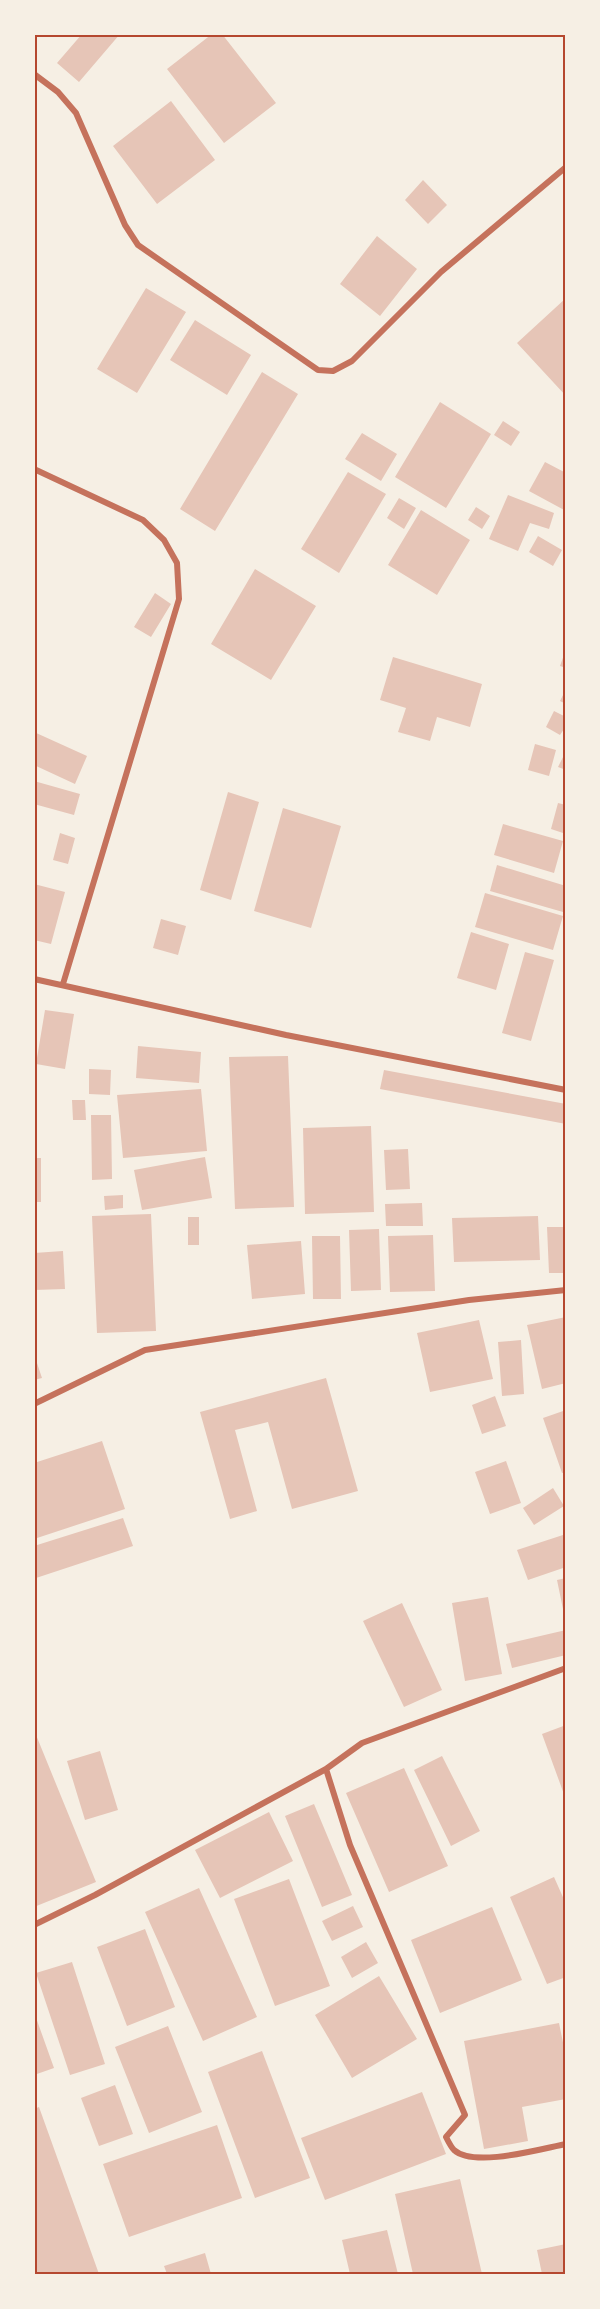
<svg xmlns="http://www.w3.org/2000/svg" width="600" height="2309" viewBox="0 0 600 2309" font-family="'IBM Plex Sans',sans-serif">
<rect width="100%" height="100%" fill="#f6efe4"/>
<path fill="#e6c5b7" d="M 82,34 L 120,34 L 79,82 L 57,63 Z
M 212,34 L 222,34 L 276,103 L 224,143 L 167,69 Z
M 171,101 L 215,160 L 157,204 L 113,146 Z
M 423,180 L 447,205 L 428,224 L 405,200 Z
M 377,236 L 417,269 L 380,316 L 340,284 Z
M 146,288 L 186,312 L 137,393 L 97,369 Z
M 566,298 L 566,396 L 517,343 Z
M 195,320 L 251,355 L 227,395 L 170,360 Z
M 262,372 L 298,394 L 215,531 L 180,509 Z
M 440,402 L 491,434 L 446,508 L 395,477 Z
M 503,421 L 520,432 L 511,446 L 494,435 Z
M 362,433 L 397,454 L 381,481 L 345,459 Z
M 545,462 L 566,473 L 566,511 L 529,491 Z
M 348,472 L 386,494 L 339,573 L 301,549 Z
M 508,495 L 554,513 L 549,529 L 530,523 L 518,551 L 489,539 Z
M 399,498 L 416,508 L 404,529 L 387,518 Z
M 476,507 L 490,516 L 482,529 L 468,520 Z
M 421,510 L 470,540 L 437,595 L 388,565 Z
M 538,536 L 562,550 L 553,566 L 529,552 Z
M 255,569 L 316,606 L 271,680 L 211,644 Z
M 155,593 L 171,604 L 151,637 L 134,627 Z
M 565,652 L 566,652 L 566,668 L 560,666 Z
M 393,657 L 482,684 L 470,727 L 437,717 L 430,741 L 398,732 L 406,708 L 380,700 Z
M 566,689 L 566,704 L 560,701 Z
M 554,711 L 566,717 L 566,726 L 560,735 L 546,727 Z
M 34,732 L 87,756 L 75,784 L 34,765 Z
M 535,744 L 556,750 L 549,776 L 528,770 Z
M 566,751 L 566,770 L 558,767 Z
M 34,781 L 80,794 L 74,815 L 34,804 Z
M 228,792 L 259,802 L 231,900 L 200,890 Z
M 558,803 L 566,805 L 566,834 L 551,829 Z
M 283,808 L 341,826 L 311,928 L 254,911 Z
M 503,824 L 563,841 L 554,873 L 494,855 Z
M 60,833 L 75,838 L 68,864 L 53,860 Z
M 497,865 L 566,886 L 566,904 L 563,912 L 490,891 Z
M 34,884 L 65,892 L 51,944 L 34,940 Z
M 485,893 L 563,916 L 553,950 L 475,927 Z
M 161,919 L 186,926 L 178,955 L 153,948 Z
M 471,932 L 509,944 L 496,990 L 457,978 Z
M 525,952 L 554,960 L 531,1041 L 502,1033 Z
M 45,1010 L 74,1014 L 65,1069 L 36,1064 Z
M 138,1046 L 201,1052 L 199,1083 L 136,1078 Z
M 288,1056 L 294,1207 L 235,1209 L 229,1057 Z
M 89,1069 L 111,1070 L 110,1095 L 89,1094 Z
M 384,1070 L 566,1104 L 566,1124 L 380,1089 Z
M 201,1089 L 207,1151 L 123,1158 L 117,1095 Z
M 72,1100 L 85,1100 L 86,1120 L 73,1120 Z
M 91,1115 L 111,1115 L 112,1179 L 92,1180 Z
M 371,1126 L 374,1212 L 305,1214 L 303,1128 Z
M 408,1149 L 410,1189 L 386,1190 L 384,1150 Z
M 205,1157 L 212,1198 L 142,1210 L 134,1170 Z
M 34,1158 L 41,1158 L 41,1202 L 34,1202 Z
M 123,1195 L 123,1208 L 105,1210 L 104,1196 Z
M 422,1203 L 423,1226 L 386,1226 L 385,1204 Z
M 151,1214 L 156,1331 L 97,1333 L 92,1216 Z
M 538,1216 L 540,1260 L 454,1262 L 452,1218 Z
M 188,1217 L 199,1217 L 199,1245 L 188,1245 Z
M 547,1227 L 566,1227 L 566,1273 L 549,1273 Z
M 379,1229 L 381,1290 L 351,1291 L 349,1230 Z
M 433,1235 L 435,1291 L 390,1292 L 388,1236 Z
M 312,1236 L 340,1236 L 341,1299 L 313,1299 Z
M 301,1241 L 305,1294 L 252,1299 L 247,1245 Z
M 63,1251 L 65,1289 L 34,1290 L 34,1253 Z
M 566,1317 L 566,1383 L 542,1389 L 527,1325 Z
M 479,1320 L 493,1379 L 430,1392 L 417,1333 Z
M 521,1340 L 524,1394 L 502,1396 L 498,1342 Z
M 34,1354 L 42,1378 L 34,1380 Z
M 326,1378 L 358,1491 L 292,1509 L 268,1422 L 235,1430 L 257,1511 L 230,1519 L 200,1412 Z
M 495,1396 L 506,1426 L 482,1434 L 472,1405 Z
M 566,1410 L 566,1472 L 562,1473 L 543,1418 Z
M 102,1441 L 125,1509 L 34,1539 L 34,1463 Z
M 506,1461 L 521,1503 L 490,1514 L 475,1472 Z
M 553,1488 L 564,1506 L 534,1525 L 523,1508 Z
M 123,1518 L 133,1546 L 36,1578 L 34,1546 Z
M 566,1534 L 566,1567 L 528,1580 L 517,1550 Z
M 566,1578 L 566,1614 L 564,1614 L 557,1580 Z
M 488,1597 L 502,1674 L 465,1681 L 452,1603 Z
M 402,1603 L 442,1690 L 404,1707 L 363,1621 Z
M 566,1630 L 566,1655 L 512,1668 L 506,1644 Z
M 566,1725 L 566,1797 L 565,1797 L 542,1734 Z
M 34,1730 L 96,1882 L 34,1907 Z
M 100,1751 L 118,1810 L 85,1820 L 67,1761 Z
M 442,1756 L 480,1831 L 451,1846 L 414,1770 Z
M 404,1768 L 448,1866 L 389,1892 L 346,1793 Z
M 314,1804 L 352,1895 L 322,1907 L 285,1816 Z
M 269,1812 L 293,1861 L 220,1898 L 195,1850 Z
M 554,1877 L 566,1904 L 566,1977 L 547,1984 L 510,1897 Z
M 289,1879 L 330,1986 L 275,2006 L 234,1899 Z
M 199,1888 L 257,2017 L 203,2041 L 145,1912 Z
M 353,1906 L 363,1927 L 332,1941 L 322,1921 Z
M 492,1907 L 522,1980 L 440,2013 L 411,1940 Z
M 145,1929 L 175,2007 L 127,2026 L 97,1947 Z
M 366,1942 L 378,1963 L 352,1978 L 341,1957 Z
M 72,1962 L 105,2064 L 70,2075 L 36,1973 Z
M 379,1976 L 417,2039 L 352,2078 L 315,2015 Z
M 34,2012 L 54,2068 L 34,2075 Z
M 559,2023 L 566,2057 L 566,2099 L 522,2107 L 528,2141 L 484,2149 L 464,2041 Z
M 168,2026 L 202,2112 L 149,2133 L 115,2047 Z
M 262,2051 L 310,2178 L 255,2198 L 208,2072 Z
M 115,2085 L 133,2134 L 99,2146 L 81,2098 Z
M 422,2092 L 446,2154 L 325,2200 L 301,2138 Z
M 39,2107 L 99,2274 L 34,2274 L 34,2109 Z
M 217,2125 L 242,2198 L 129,2237 L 103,2164 Z
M 460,2179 L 482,2274 L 413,2274 L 395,2194 Z
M 387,2230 L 398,2274 L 350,2274 L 342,2240 Z
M 566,2244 L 566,2274 L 542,2274 L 537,2250 Z
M 205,2253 L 211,2274 L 167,2274 L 164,2266 Z"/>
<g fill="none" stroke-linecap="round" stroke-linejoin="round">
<path stroke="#c5725c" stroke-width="6" d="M 34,74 L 58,92 L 76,113 L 125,225 L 138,245 L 318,370 L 333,371 L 352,361 L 441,272 L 566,167
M 34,469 L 143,520 L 164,540 L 177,563 L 179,599 L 63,984
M 34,979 L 286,1035 L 566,1090
M 34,1404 L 145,1350 L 469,1300 L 566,1290
M 566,1668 L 362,1743 L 326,1769 L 350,1845 L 465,2115 L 446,2137 C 448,2141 451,2147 454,2150 C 474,2168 540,2149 566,2144
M 34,1925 L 95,1895 L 326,1769"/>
</g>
<rect width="600" height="2309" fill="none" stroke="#f6efe4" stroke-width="72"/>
<rect x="36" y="36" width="528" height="2237" fill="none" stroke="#b5482f" stroke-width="2"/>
</svg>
